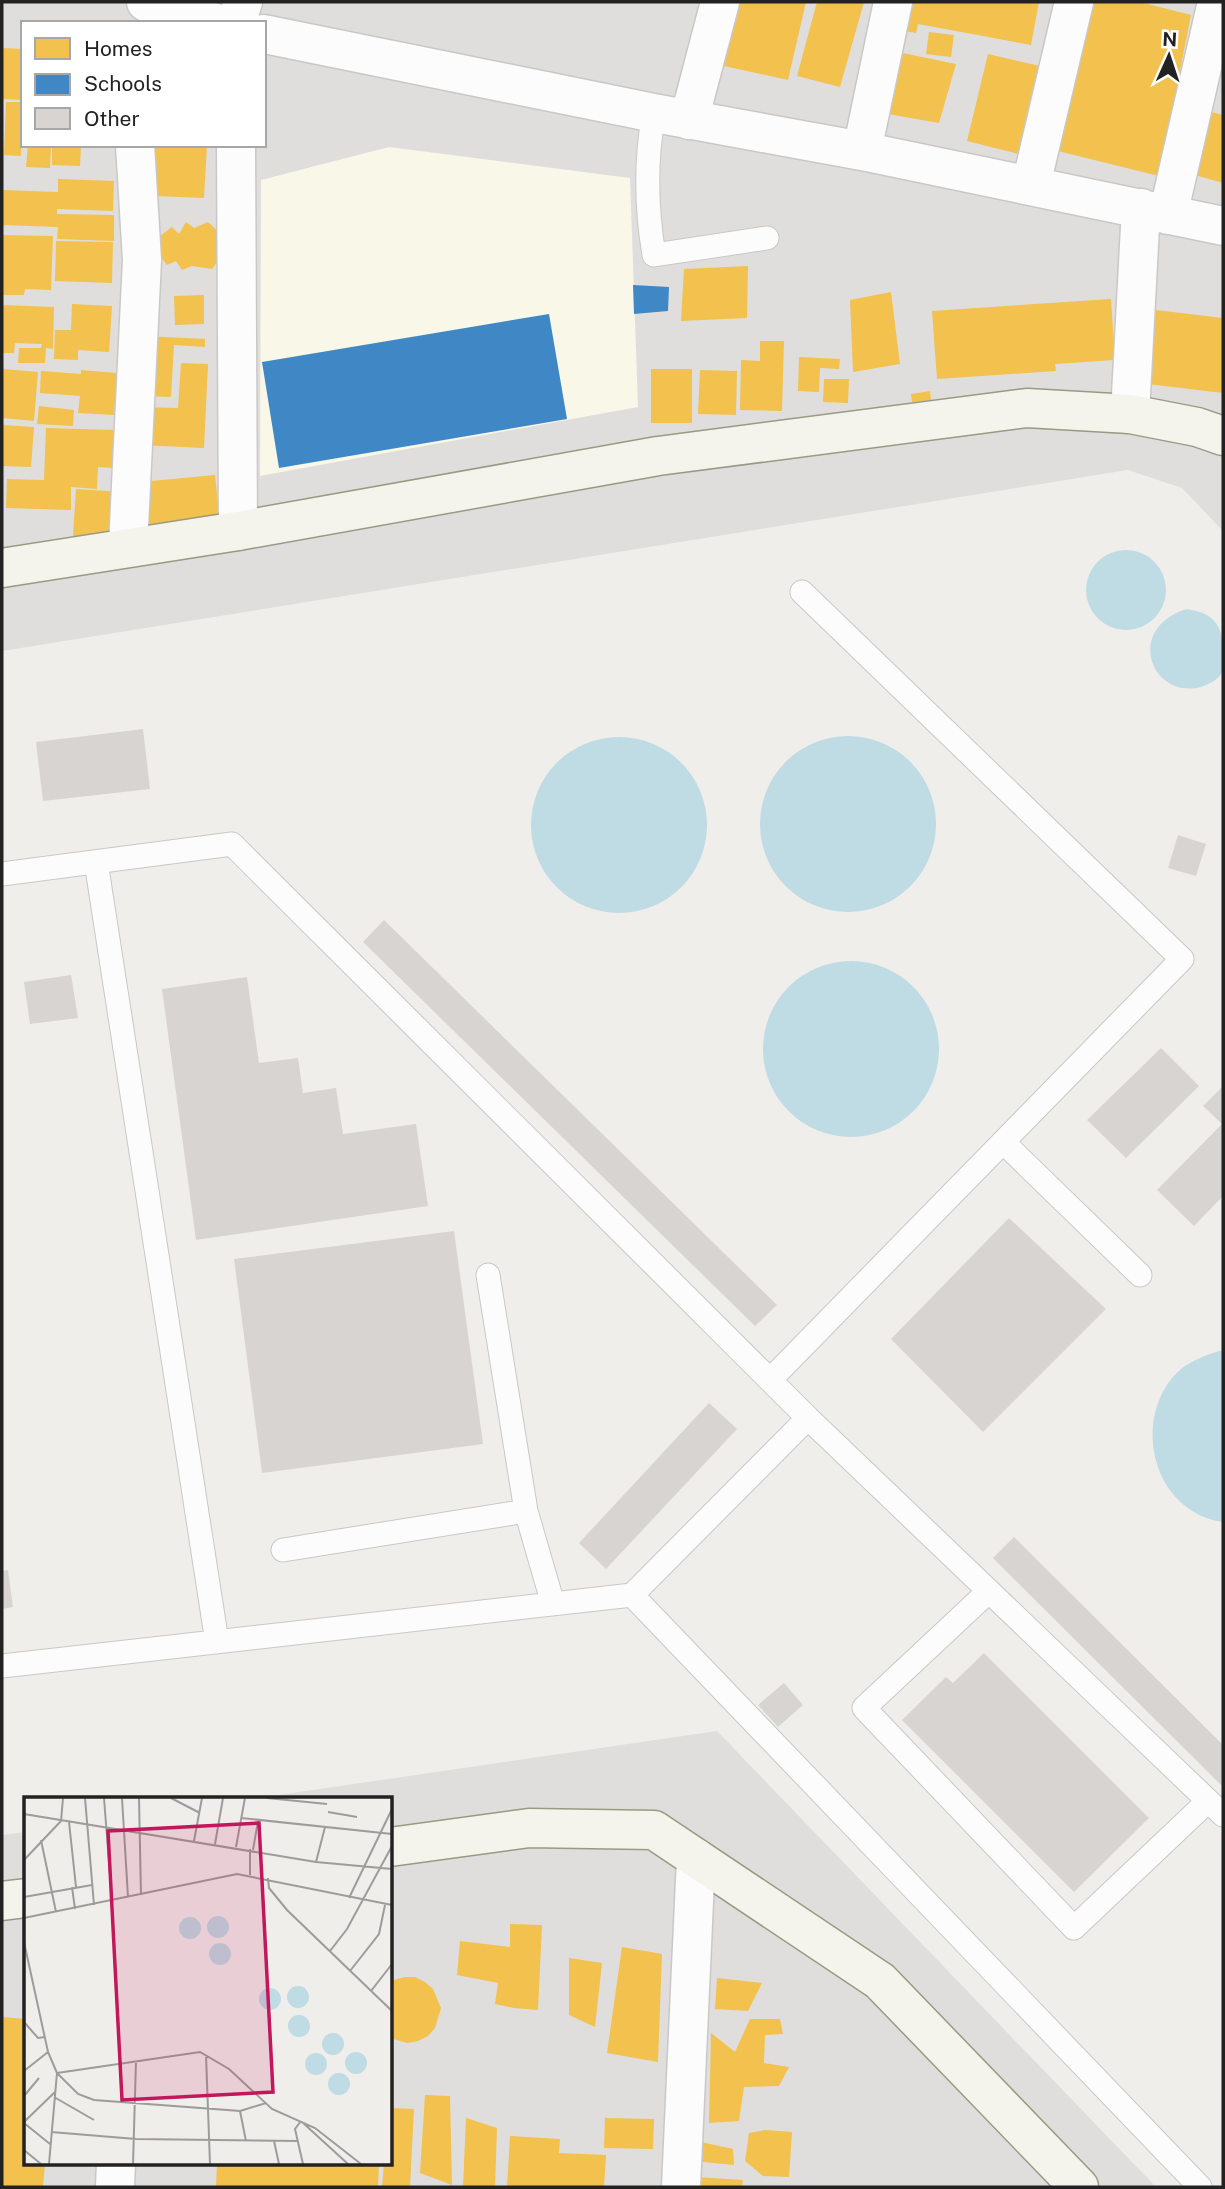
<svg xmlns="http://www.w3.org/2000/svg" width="1225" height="2189" viewBox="0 0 1225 2189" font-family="'Public Sans',sans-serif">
<rect width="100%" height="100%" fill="#f0eeeb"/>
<path fill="#dfdedc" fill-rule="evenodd" d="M 2,2 L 1223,2 L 1223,531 L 1182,488 L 1128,470 L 2,651 ZM 23,23 L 264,23 L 264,145 L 23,145 Z
M 717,1731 L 1156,2187 L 2,2187 L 2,1835 L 26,1832 L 26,2163 L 390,2163 L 390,1799 L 251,1799 Z"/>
<path fill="#f8f7e8" d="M 389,147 L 630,178 L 638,407 L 260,476 L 261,180 Z"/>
<path fill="#bfdbe3" d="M1086 590a40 40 0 1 1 80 0a40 40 0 1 1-80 0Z
M 1187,609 C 1225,615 1223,635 1223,671 C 1219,679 1210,684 1201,687 C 1151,700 1124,628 1187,609 Z
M760 824a88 88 0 1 1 176 0a88 88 0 1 1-176 0Z
M531 825a88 88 0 1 1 176 0a88 88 0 1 1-176 0Z
M763 1049a88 88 0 1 1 176 0a88 88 0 1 1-176 0Z
M 1223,1350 L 1223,1522 C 1156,1513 1132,1428 1172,1378 C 1185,1362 1205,1355 1223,1350 Z"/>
<path fill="#f2c14e" d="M 739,2 L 806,2 L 788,80 L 724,66 Z
M 817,2 L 864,2 L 840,87 L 797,76 Z
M 910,2 L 1039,2 L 1031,45 L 918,24 L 916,33 L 904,31 Z
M 1082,2 L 1140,2 L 1191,15 L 1159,176 L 1050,149 Z
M 929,32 L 954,35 L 951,57 L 926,54 Z
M 2,48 L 23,49 L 23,100 L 2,99 Z
M 898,52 L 956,64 L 939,123 L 888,114 Z
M 988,54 L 1040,66 L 1019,154 L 967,141 Z
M 6,102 L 23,102 L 21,156 L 4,155 Z
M 1211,112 L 1223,115 L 1223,183 L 1195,175 Z
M 28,145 L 51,145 L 50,168 L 26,167 Z
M 52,145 L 81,145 L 80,166 L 52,165 Z
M 155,145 L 207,145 L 204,198 L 153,196 Z
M 58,179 L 114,181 L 113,211 L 57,209 L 57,214 L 114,215 L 114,241 L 57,239 L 58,227 L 2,225 L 2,190 L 58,192 Z
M 186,222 L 194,228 L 208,222 L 222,235 L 221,257 L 212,269 L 192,266 L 182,270 L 176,261 L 167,265 L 161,257 L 160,236 L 172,227 L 179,234 Z
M 2,235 L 53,236 L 51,290 L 25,289 L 24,295 L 2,295 Z
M 56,241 L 113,242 L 112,283 L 55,281 Z
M 748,266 L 747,318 L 681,321 L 684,269 Z
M 891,292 L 900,364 L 853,372 L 850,300 Z
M 204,295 L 204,324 L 175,325 L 174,296 Z
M 1111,299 L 1115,360 L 1055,364 L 1056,371 L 937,379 L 932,311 Z
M 72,304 L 112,306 L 109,352 L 78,350 L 78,360 L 54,359 L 55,330 L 71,330 Z
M 2,305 L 54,307 L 53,349 L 46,348 L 45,363 L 18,363 L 19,348 L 41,348 L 42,344 L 15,343 L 14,353 L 2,353 Z
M 1156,310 L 1223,318 L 1223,393 L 1148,384 Z
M 144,336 L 205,339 L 205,347 L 174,345 L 171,397 L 141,396 Z
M 760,341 L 784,341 L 782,411 L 740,410 L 741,360 L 760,361 Z
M 799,357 L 840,359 L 839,369 L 820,368 L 819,392 L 798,391 Z
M 181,363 L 208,364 L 204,448 L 140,445 L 142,407 L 178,408 Z
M 3,369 L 38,372 L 34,421 L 2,418 Z
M 651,369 L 692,369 L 692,423 L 651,423 Z
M 81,370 L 117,373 L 114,415 L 78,413 L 80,396 L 40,393 L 41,371 L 81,374 Z
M 700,370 L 737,371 L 736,415 L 698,414 Z
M 824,379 L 849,379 L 848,403 L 823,402 Z
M 930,391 L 931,400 L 912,402 L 911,394 Z
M 39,406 L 74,410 L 73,426 L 37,424 Z
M 3,425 L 34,427 L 31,467 L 2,466 Z
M 46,428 L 116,430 L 115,468 L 98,467 L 97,489 L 71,487 L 71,510 L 6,508 L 7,479 L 44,480 Z
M 215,475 L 220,523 L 146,530 L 141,482 Z
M 76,489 L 122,492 L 119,539 L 73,536 Z
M 510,1924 L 542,1925 L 538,2010 L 514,2008 L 495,2004 L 498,1983 L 457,1975 L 460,1941 L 510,1947 Z
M 622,1947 L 662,1954 L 658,2062 L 607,2053 Z
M 569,1958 L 602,1963 L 595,2027 L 569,2015 Z
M 405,1977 L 415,1977 L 425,1982 L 433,1989 L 441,2008 L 435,2028 L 428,2036 L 418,2041 L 407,2043 L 390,2038 L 390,1981 Z
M 717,1978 L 762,1983 L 748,2011 L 715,2009 Z
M 2,2017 L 26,2019 L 26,2163 L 45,2163 L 43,2187 L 2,2187 Z
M 750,2019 L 780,2019 L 783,2034 L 765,2035 L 764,2063 L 789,2067 L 779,2086 L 744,2087 L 739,2121 L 709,2123 L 711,2033 L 735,2052 Z
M 425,2095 L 450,2096 L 452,2185 L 420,2173 Z
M 390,2108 L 414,2109 L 410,2187 L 382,2187 L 384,2163 L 390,2163 Z
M 466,2118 L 497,2128 L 495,2187 L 463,2187 Z
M 605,2118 L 654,2119 L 653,2149 L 604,2148 Z
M 765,2130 L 792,2132 L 789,2177 L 763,2176 L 745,2161 L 749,2133 Z
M 510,2136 L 560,2139 L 559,2153 L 606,2155 L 604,2187 L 507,2187 Z
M 701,2142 L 733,2149 L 734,2165 L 693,2161 Z
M 217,2163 L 379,2163 L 378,2187 L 216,2187 Z
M 696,2177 L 743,2180 L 742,2187 L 695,2187 Z"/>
<path fill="#3f88c5" d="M 633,285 L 669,287 L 668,311 L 634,314 Z
M 549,314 L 567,419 L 279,468 L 262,362 Z"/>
<path fill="#d7d4d2" d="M 143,729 L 150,789 L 43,801 L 36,742 Z
M 1178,835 L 1206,844 L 1196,876 L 1168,868 Z
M 384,920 L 777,1305 L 755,1326 L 363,942 Z
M 71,975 L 78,1018 L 30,1024 L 24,982 Z
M 247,977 L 259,1063 L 298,1058 L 303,1093 L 336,1088 L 343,1134 L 416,1124 L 428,1206 L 196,1240 L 162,989 Z
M 1161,1048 L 1199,1086 L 1126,1158 L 1087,1120 Z
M 1223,1086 L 1223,1196 L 1194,1226 L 1157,1190 L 1222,1124 L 1203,1106 Z
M 1009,1218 L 1106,1309 L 983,1432 L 891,1339 Z
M 454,1231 L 483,1444 L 262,1473 L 234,1259 Z
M 709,1403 L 737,1429 L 606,1569 L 579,1543 Z
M 1014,1537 L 1223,1745 L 1223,1787 L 993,1558 Z
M 8,1570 L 13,1607 L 2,1609 L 2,1571 Z
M 984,1653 L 1149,1818 L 1074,1892 L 902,1720 L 946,1677 L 953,1683 Z
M 784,1683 L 803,1705 L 778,1727 L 758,1705 Z"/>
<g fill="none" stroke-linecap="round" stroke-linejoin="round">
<defs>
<path id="lane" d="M 654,113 C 645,161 646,207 654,255 L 767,238
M 96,862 L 217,1642
M 2,874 L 232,844 L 808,1418 L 632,1595 L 2,1666
M 1003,1142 L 1140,1275
M 488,1275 L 526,1511
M 770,1380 L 1182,959 L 802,592
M 808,1418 L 1223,1815
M 283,1550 L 526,1511 L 553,1604
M 989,1591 L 864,1708 L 1074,1928 L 1208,1801
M 632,1595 L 1200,2187"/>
<path id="street" d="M 146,2 L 216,23
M 236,23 L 243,2
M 264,34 L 654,113 L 862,151 L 1223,226
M 689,120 L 720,2
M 236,145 L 238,531
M 862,151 L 893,2
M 1031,185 L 1074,2
M 1168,215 L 1217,2
M 1130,414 L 1141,208
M 128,547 L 142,260 L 135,145
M 115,2187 L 116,2163
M 681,2187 L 696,1858"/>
<path id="secondary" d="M 2,568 L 238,531 L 658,456 L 1027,408 L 1130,414 L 1197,427 L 1223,436
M 390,1847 L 529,1828 L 654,1830 L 880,1981 L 1079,2187
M 2,1901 L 26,1898"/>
</defs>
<use href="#lane" stroke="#c9c8c7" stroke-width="25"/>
<use href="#street" stroke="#c9c8c7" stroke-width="41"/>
<use href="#secondary" stroke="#999a82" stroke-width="41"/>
<use href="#lane" stroke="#fdfcfc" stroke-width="23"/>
<use href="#street" stroke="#fdfcfc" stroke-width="38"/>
<use href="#secondary" stroke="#f4f4ed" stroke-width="38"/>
</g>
<g transform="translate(24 1797)">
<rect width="368" height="368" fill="#f0eeeb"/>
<path d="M183 130a11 11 0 1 1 22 0a11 11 0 1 1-22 0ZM155 131a11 11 0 1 1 22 0a11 11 0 1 1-22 0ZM185 157a11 11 0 1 1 22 0a11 11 0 1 1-22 0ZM263 200a11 11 0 1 1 22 0a11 11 0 1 1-22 0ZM235 202a11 11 0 1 1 22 0a11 11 0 1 1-22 0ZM264 229a11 11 0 1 1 22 0a11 11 0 1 1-22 0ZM298 247a11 11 0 1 1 22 0a11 11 0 1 1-22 0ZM321 266a11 11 0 1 1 22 0a11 11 0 1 1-22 0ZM281 267a11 11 0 1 1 22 0a11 11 0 1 1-22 0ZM304 287a11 11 0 1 1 22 0a11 11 0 1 1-22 0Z" fill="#bfdbe3"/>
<path fill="none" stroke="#9e9c9b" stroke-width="2" d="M 61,1 L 70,108M 80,1 L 88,104M 98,1 L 104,100M 115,1 L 117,98M 147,1 L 176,16M 243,1 L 303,7M 304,15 L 333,20M 0,17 L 292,65 L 368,72M 217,21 L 368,37M 45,25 L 52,90M 17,43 L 32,115M 170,44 L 178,1M 191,47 L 199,1M 212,50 L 221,1M 226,52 L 226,78M 229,53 L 234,24M 0,63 L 37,24 L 39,1M 292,65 L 301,30M 244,81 L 245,91 L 263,113 L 368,214M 48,90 L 51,112M 0,100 L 68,88M 325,101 L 368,12M 0,121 L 213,77 L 368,108M 0,145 L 24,255 L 33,276 L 25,367M 306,154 L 323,132 L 368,49M 326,174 L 355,137 L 361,108M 347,194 L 368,167M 0,225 L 14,241 L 21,240M 182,258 L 186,367M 0,274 L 24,255M 33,276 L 54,297 L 70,303 L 216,314 L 222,344M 33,276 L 176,255 L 205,272 L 248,312 L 291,331 L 337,367M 0,299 L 15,281M 30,300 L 70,323M 216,314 L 242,306M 277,324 L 271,332 L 279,367M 0,325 L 31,295M 278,325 L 324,367M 0,326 L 26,347M 27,335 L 112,342 L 274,344M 250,344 L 255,367M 0,353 L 17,367M 109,367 L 112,264"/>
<path fill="#c2185b" fill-opacity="0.15" stroke="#c2185b" stroke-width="3.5" d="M 235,26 L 249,295 L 98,303 L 84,34 Z"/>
<rect width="368" height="368" fill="none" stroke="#222" stroke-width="3.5"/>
</g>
<rect width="1225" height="2189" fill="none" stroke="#222222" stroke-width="7"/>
<rect x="21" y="21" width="245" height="126" fill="#ffffff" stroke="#a7a7a7" stroke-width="2"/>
<rect x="35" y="38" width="35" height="21" fill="#f2c14e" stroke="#a7a7a7" stroke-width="2"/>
<text x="84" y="56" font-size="21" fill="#222222">Homes</text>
<rect x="35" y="74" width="35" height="21" fill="#3f88c5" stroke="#a7a7a7" stroke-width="2"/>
<text x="84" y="91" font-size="21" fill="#222222">Schools</text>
<rect x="35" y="108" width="35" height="21" fill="#d7d4d2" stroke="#a7a7a7" stroke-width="2"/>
<text x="84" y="126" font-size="21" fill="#222222">Other</text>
<g transform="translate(1169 56) rotate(3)" stroke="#ffffff" stroke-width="5" paint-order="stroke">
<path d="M0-5L12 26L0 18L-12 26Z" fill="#222222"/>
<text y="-10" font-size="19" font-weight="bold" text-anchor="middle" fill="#222222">N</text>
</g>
</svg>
